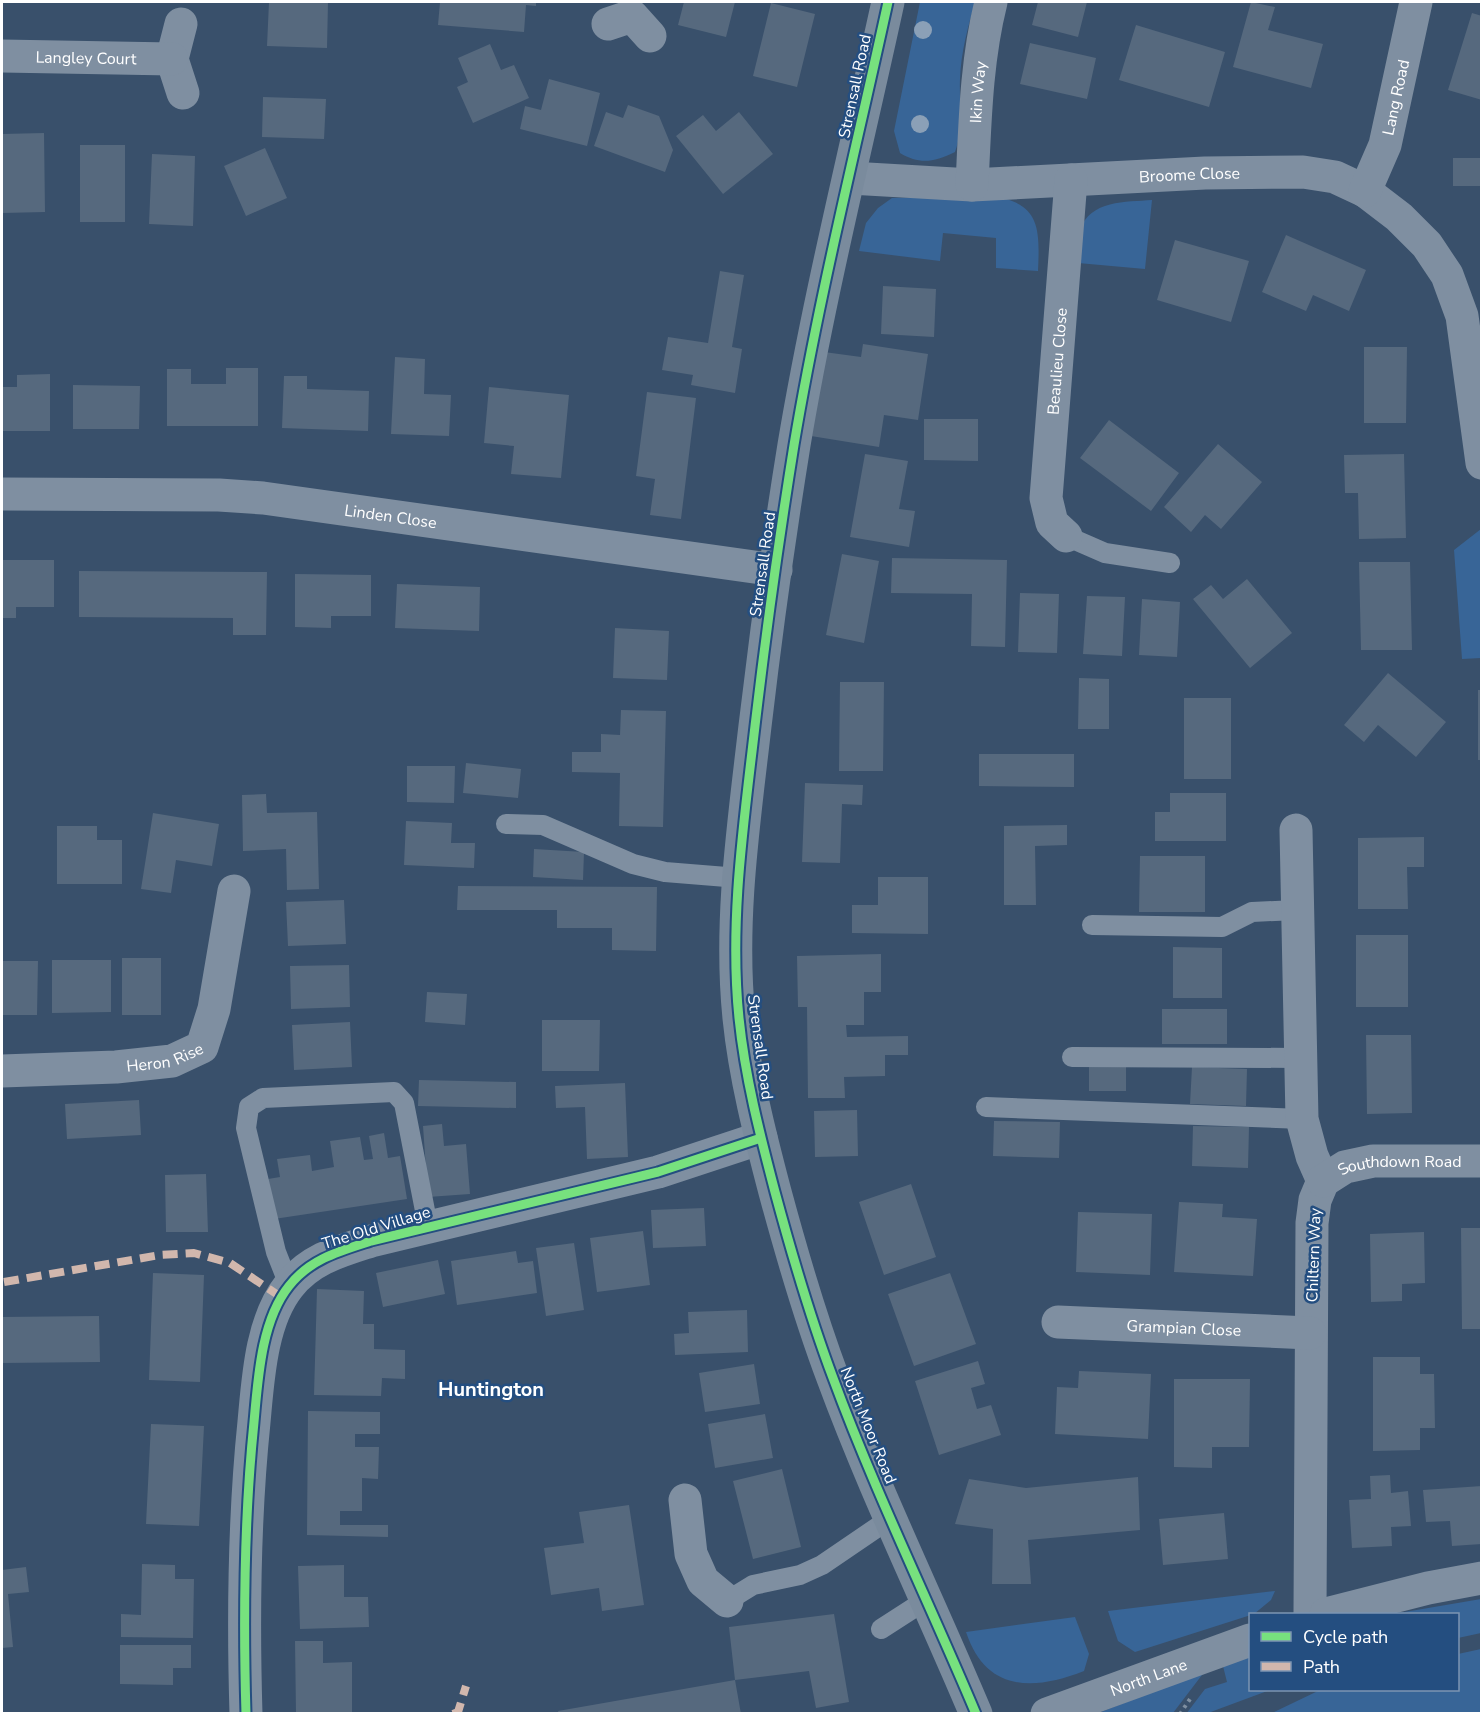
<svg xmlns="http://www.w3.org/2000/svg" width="1483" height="1715" viewBox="0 0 1483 1715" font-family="'Nunito Sans',sans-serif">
<rect width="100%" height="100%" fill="#39506b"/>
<path fill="#386597" d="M 920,2 L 975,2 C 968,27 961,52 960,79 C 959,104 964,128 955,152 C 934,162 920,165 900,153 L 894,131 Z
M 988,196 C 1040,201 1040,227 1038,271 L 996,268 L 996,238 L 943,233 L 940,261 L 859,251 L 866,223 L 878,208 L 892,198 Z
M 1152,200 L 1145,269 L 1078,263 C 1079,253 1077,240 1080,230 C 1090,200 1126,202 1152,200 Z
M 1481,529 L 1481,658 L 1462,659 L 1454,550 Z
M 1275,1591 L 1271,1600 L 1254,1614 L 1135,1652 L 1118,1641 L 1108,1611 Z
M 1481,1599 L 1481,1633 L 1458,1638 L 1458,1614 L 1393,1614 Z
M 1075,1617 L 1089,1654 L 1084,1671 C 1033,1691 986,1692 966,1632 Z
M 1481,1649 L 1481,1713 L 1272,1713 L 1320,1690 L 1458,1690 L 1458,1654 Z
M 1250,1656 L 1250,1690 L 1270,1690 L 1208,1713 L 1186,1714 L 1205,1689 L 1227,1682 L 1223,1666 Z
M 1205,1671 L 1173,1713 L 1096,1714 Z"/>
<path fill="#56697e" d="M 269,2 L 328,2 L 327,48 L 267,46 Z
M 440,2 L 536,2 L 536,6 L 526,5 L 524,32 L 438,25 Z
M 684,2 L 735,2 L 726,37 L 678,25 Z
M 1038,2 L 1087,2 L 1078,37 L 1032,25 Z
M 1251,2 L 1275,7 L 1268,30 L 1323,44 L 1311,88 L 1233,67 Z
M 771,3 L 815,14 L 797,87 L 753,76 Z
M 1472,13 L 1482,16 L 1482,100 L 1448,90 Z
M 1136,25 L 1225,52 L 1209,107 L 1119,80 Z
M 1030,43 L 1096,58 L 1087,99 L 1020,84 Z
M 490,44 L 501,70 L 514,65 L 529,98 L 473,123 L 457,87 L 468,82 L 458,58 Z
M 549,79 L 600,93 L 587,146 L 520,129 L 525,106 L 541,110 Z
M 263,97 L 326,99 L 324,139 L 262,137 Z
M 628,105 L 659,116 L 673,150 L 665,172 L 594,146 L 606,112 L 623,118 Z
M 739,112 L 773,154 L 723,194 L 676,136 L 703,115 L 716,131 Z
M 44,133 L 45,212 L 2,213 L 2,134 Z
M 80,145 L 125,145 L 125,222 L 80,222 Z
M 265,148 L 287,198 L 246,216 L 224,166 Z
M 152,154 L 195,156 L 193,226 L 149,224 Z
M 1453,158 L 1482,158 L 1482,186 L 1453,186 Z
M 1286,235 L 1366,270 L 1349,311 L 1313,295 L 1306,311 L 1262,292 Z
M 1175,240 L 1249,261 L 1231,322 L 1157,300 Z
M 720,271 L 744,275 L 732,347 L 742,349 L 735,393 L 691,385 L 693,375 L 662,370 L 668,337 L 708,343 Z
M 883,286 L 936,289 L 934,337 L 881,334 Z
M 863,344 L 928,354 L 918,420 L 884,415 L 879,447 L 811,436 L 824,352 L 861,357 Z
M 1364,347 L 1407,347 L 1406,423 L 1364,423 Z
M 395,357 L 425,359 L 424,394 L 451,395 L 449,436 L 391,434 Z
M 226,368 L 258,368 L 258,426 L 167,426 L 167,369 L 191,369 L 191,384 L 226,384 Z
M 50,374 L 50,431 L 2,431 L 2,387 L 17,387 L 17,375 Z
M 284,376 L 307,376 L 307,389 L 369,391 L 368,431 L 282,428 Z
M 73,385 L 140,386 L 139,429 L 73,429 Z
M 489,387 L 569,395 L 561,478 L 511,474 L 514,446 L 484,443 Z
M 647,392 L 696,398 L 681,519 L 650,515 L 655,479 L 636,476 Z
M 924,419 L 978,419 L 978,461 L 924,460 Z
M 1109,420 L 1179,473 L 1151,511 L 1080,458 Z
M 1218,444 L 1262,482 L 1221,529 L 1205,515 L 1191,532 L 1164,507 Z
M 865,454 L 908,461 L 899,509 L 915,511 L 909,547 L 850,537 Z
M 1404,454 L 1406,538 L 1359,539 L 1358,493 L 1345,493 L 1344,455 Z
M 842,554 L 879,561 L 864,643 L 826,635 Z
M 892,558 L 1007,560 L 1005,647 L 971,646 L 972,594 L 891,593 Z
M 2,560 L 54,560 L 54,607 L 16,607 L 16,618 L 2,618 Z
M 1359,562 L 1410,562 L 1412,650 L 1361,650 Z
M 79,571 L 267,572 L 266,635 L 233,635 L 233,618 L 79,617 Z
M 295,574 L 371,575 L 371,616 L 331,616 L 331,628 L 295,627 Z
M 1247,579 L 1292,633 L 1250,668 L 1193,599 L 1211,585 L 1223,599 Z
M 397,584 L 480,587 L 479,631 L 395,628 Z
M 1020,593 L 1059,594 L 1057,653 L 1018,652 Z
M 1087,596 L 1125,597 L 1122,656 L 1083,654 Z
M 1142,599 L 1180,602 L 1177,657 L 1139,655 Z
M 615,628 L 669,631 L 667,680 L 613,678 Z
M 1388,673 L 1446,722 L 1416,757 L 1378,725 L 1364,742 L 1344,725 Z
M 1079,678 L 1109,679 L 1109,729 L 1078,729 Z
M 840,682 L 884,682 L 883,771 L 839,771 Z
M 1478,690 L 1482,690 L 1482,760 L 1478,760 Z
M 1184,698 L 1231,698 L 1231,779 L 1184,779 Z
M 621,710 L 666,711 L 663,827 L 619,826 L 620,773 L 572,772 L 572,752 L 601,752 L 601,734 L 620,735 Z
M 979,754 L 1074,754 L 1074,787 L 979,786 Z
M 466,763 L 521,769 L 518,798 L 463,793 Z
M 407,766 L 455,766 L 454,803 L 407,802 Z
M 805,783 L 863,785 L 862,805 L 842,804 L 840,863 L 802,862 Z
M 1170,793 L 1226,793 L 1226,841 L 1155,841 L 1155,812 L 1170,812 Z
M 266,794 L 267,813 L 317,812 L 319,889 L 287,890 L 286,849 L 243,851 L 242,795 Z
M 153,813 L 219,824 L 212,866 L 176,860 L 171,893 L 141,889 Z
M 406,821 L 452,823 L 451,843 L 475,843 L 474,868 L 404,865 Z
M 1067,825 L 1067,845 L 1035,846 L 1036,905 L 1004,905 L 1004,826 Z
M 57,826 L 97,826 L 97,840 L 122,840 L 122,884 L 57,884 Z
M 1424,837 L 1424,867 L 1407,867 L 1408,909 L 1358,909 L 1358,838 Z
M 534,849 L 584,852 L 583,880 L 533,877 Z
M 1140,856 L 1205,856 L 1205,912 L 1139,912 Z
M 878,877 L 928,877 L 928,934 L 852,933 L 852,905 L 878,905 Z
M 458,886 L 657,887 L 656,951 L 612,950 L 612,928 L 557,928 L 557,910 L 457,910 Z
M 344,900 L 346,944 L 288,946 L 286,902 Z
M 1356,935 L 1408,935 L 1408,1007 L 1356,1007 Z
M 1173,947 L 1222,948 L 1222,998 L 1173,998 Z
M 881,954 L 881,992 L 864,992 L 864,1025 L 846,1025 L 847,1037 L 908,1036 L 908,1055 L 885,1055 L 885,1076 L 844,1077 L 845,1098 L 808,1098 L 807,1007 L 798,1007 L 797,956 Z
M 122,958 L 161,958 L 161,1015 L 122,1015 Z
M 52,960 L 111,960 L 111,1012 L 52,1013 Z
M 2,961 L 38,961 L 37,1015 L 2,1015 Z
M 349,965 L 350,1007 L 291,1009 L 290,966 Z
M 427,992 L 467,994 L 465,1025 L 425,1022 Z
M 1162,1009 L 1227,1009 L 1227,1044 L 1162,1044 Z
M 542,1020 L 600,1020 L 599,1071 L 542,1071 Z
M 350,1022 L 352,1067 L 294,1070 L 292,1025 Z
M 1366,1035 L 1411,1035 L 1412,1113 L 1367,1114 Z
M 1089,1064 L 1126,1064 L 1126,1091 L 1089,1091 Z
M 1192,1067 L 1247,1069 L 1246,1106 L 1190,1104 Z
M 419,1080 L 516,1082 L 516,1108 L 418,1106 Z
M 625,1083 L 628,1157 L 587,1159 L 585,1107 L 556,1108 L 555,1086 Z
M 139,1100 L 141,1135 L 67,1139 L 65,1104 Z
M 857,1110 L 858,1156 L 815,1157 L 814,1111 Z
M 994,1121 L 1060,1122 L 1059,1158 L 993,1156 Z
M 442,1124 L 444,1146 L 466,1144 L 470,1194 L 428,1197 L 423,1126 Z
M 1193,1126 L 1249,1127 L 1248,1168 L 1192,1166 Z
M 384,1133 L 388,1158 L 400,1156 L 407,1199 L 274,1219 L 268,1179 L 280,1177 L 277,1159 L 310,1155 L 312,1171 L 334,1167 L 330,1141 L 360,1137 L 364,1160 L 373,1159 L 369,1136 Z
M 206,1174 L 208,1232 L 166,1232 L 165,1175 Z
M 911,1184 L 936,1257 L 884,1275 L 859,1202 Z
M 1179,1202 L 1223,1204 L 1222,1217 L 1257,1219 L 1253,1276 L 1174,1272 Z
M 704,1208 L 706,1246 L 653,1248 L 651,1210 Z
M 1078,1212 L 1152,1214 L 1150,1275 L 1076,1272 Z
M 1461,1228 L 1482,1228 L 1482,1329 L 1462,1329 Z
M 643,1231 L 650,1285 L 597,1292 L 590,1238 Z
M 1424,1232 L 1425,1283 L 1402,1284 L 1402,1301 L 1371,1302 L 1370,1234 Z
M 574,1243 L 584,1310 L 546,1316 L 536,1248 Z
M 516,1251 L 518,1263 L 533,1261 L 537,1293 L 457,1305 L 451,1261 Z
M 438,1260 L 445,1294 L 383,1307 L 376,1273 Z
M 153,1273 L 204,1275 L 200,1382 L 149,1380 Z
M 950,1273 L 976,1344 L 914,1366 L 888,1294 Z
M 317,1289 L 364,1291 L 363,1324 L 374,1324 L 374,1349 L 405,1350 L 405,1379 L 382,1378 L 381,1396 L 314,1395 Z
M 747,1310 L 748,1352 L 675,1355 L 674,1334 L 689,1333 L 688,1312 Z
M 99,1316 L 100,1362 L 2,1363 L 2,1317 Z
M 1373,1357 L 1420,1357 L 1420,1374 L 1434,1374 L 1435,1428 L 1420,1428 L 1420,1450 L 1373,1451 Z
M 978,1361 L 985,1384 L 971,1388 L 977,1409 L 991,1405 L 1001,1435 L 939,1455 L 915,1381 Z
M 754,1364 L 760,1404 L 705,1412 L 699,1373 Z
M 1079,1371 L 1151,1374 L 1148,1439 L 1055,1434 L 1057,1387 L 1078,1388 Z
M 1174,1379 L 1250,1379 L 1249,1447 L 1212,1447 L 1212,1468 L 1174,1467 Z
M 308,1411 L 380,1412 L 380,1434 L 355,1434 L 355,1447 L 379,1447 L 378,1479 L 362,1478 L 362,1511 L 340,1511 L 340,1525 L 388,1525 L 388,1537 L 307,1535 Z
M 765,1414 L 773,1458 L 715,1468 L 708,1424 Z
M 151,1424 L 204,1426 L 199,1526 L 146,1524 Z
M 782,1469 L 801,1547 L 753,1559 L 733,1481 Z
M 1390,1475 L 1391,1493 L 1408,1491 L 1411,1526 L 1391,1527 L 1392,1546 L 1352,1548 L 1349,1500 L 1371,1499 L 1370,1476 Z
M 1138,1477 L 1140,1530 L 1028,1540 L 1031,1584 L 992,1584 L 993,1529 L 955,1524 L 969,1479 L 1026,1488 Z
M 1482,1486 L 1482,1544 L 1452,1546 L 1450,1521 L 1426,1522 L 1423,1490 Z
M 629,1505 L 644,1605 L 602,1611 L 599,1588 L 551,1595 L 544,1548 L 584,1543 L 579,1512 Z
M 1224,1513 L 1228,1559 L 1163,1565 L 1159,1519 Z
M 142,1564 L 175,1565 L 175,1579 L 194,1579 L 193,1638 L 121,1637 L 121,1614 L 141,1615 Z
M 344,1565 L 344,1597 L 368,1597 L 369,1627 L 300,1629 L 298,1566 Z
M 26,1567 L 29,1592 L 8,1594 L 13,1647 L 2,1648 L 2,1570 Z
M 834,1614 L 849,1702 L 816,1708 L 809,1671 L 735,1680 L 741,1714 L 559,1714 L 558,1711 L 735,1680 L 729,1627 Z
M 295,1641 L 323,1641 L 323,1663 L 352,1662 L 352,1714 L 296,1714 Z
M 120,1645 L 191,1645 L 191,1668 L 173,1668 L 173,1685 L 120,1684 Z"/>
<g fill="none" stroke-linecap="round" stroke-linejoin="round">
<path stroke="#7f8fa1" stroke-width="4" stroke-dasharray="3 4.5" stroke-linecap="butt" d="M 1180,1714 L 1190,1699"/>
<path stroke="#7f8fa1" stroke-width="20" d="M 1066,536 L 1105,553 L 1170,563
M 506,824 L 543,825 L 633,864 L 665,872 L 739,878
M 1092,925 L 1222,927 L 1252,912 L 1296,910
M 1072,1057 L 1299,1058
M 986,1107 L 1302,1119
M 289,1285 L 276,1252 L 246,1128 L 249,1107 L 263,1098 L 394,1092 L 404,1103 L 428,1226
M 727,1601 L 753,1585 L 800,1575 L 822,1565 L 891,1518
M 881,1629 L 926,1600"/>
<g stroke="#7f8fa1" stroke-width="33">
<path d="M 181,24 L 172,59 L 183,93"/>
<path d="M 608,24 L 632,16 L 650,36"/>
<path id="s1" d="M 2,56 L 172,59"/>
<path id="s2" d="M 850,178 L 972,185 L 1205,173 L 1303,172 L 1335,177 L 1365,191 L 1399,217 L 1427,245 L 1447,275 L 1462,316 L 1482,463"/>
<path id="s3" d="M 972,185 C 975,123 976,62 991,2"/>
<path id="s4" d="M 1365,191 L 1385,145 L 1416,2"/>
<path id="s5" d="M 2,494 L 219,495 L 263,498 L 776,570"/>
<path id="s6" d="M 1066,536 L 1052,523 L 1046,498 L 1071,180"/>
<path d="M 1296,830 L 1302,1119 L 1312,1156 L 1323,1181 L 1315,1200 L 1312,1223 L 1310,1614"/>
<path id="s7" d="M 2,1071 L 116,1067 L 172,1061 L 202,1047 L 214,1009 L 234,891"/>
<path id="s8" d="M 1323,1181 L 1345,1167 L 1373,1161 L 1482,1161"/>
<path id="s9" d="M 1058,1322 L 1310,1333"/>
<path d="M 685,1500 L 691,1554 L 703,1581 L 727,1601"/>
<path d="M 1326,1614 L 1428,1588 L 1482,1578"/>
<path d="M 246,1714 C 243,1615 244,1519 254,1422 C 258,1379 261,1321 289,1286 C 310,1259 340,1251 371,1241 L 658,1172 L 761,1138"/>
<path id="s10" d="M 1047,1714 L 1250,1640"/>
</g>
<path stroke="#7a8b9d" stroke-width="33" d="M 888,2 C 856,149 819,296 794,445 C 779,538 766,632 755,726 C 744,822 729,921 739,1018 C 745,1077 760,1135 775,1192 C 792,1255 810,1317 833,1378 C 875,1492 929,1602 976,1714"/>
<path stroke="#d1b7ad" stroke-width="8" stroke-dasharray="15 8" stroke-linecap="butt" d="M 4,1282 L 160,1255 L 194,1253 L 230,1263 L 281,1297
M 453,1714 L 458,1712 L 466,1686"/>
<defs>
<path id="cycleway" d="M 888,2 C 856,149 819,296 794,445 C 779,538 766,632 755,726 C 744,822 729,921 739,1018 C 745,1077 760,1135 775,1192 C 792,1255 810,1317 833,1378 C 875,1492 929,1602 976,1714
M 246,1714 C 243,1615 244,1519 254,1422 C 258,1379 261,1321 289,1286 C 310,1259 340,1251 371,1241 L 658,1172 L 761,1138"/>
</defs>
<use href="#cycleway" stroke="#244e80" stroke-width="13"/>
<use href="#cycleway" stroke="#77e17e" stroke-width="9"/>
</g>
<g fill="#8ba0b7">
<circle cx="923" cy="30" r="9"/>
<circle cx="920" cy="124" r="9"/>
</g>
<g text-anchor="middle" stroke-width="5" stroke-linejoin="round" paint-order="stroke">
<g font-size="16" fill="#fff" stroke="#244e80">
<text dy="6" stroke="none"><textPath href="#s1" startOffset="84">Langley Court</textPath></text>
<text transform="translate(854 86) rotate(-78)" y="6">Strensall Road</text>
<text dy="6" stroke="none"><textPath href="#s3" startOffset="93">Ikin Way</textPath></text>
<text dy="6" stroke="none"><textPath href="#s4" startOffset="99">Lang Road</textPath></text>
<text dy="6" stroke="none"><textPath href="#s2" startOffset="340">Broome Close</textPath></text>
<text dy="6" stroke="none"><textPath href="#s6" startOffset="182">Beaulieu Close</textPath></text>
<text dy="6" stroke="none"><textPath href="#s5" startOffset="390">Linden Close</textPath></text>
<text transform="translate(762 564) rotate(-82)" y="6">Strensall Road</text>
<text transform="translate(761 1047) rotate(82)" y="6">Strensall Road</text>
<text dy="6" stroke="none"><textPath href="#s7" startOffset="164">Heron Rise</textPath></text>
<text dy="6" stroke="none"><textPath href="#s8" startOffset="81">Southdown Road</textPath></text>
<text transform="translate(376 1227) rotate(-17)" y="6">The Old Village</text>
<text transform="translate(1313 1255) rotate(-88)" y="6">Chiltern Way</text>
<text dy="6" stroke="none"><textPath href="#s9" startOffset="126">Grampian Close</textPath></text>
<text transform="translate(869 1425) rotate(68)" y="6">North Moor Road</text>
<text dy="6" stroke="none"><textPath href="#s10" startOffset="108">North Lane</textPath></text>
</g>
<g font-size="20" font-weight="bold" fill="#fff" stroke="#244e80">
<text x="491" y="1396">Huntington</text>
</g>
</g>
<rect width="1483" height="1715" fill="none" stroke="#ffffff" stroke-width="6"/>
<rect x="1249" y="1613" width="210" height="78" fill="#244e80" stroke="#7c95b3" stroke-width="1.5"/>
<rect x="1261" y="1632" width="30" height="9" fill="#77e17e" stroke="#7c95b3" stroke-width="1.5"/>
<text x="1303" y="1643" font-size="18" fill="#ffffff">Cycle path</text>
<rect x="1261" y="1662" width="30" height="9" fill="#d1b7ad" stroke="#7c95b3" stroke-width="1.5"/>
<text x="1303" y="1673" font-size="18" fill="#ffffff">Path</text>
</svg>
